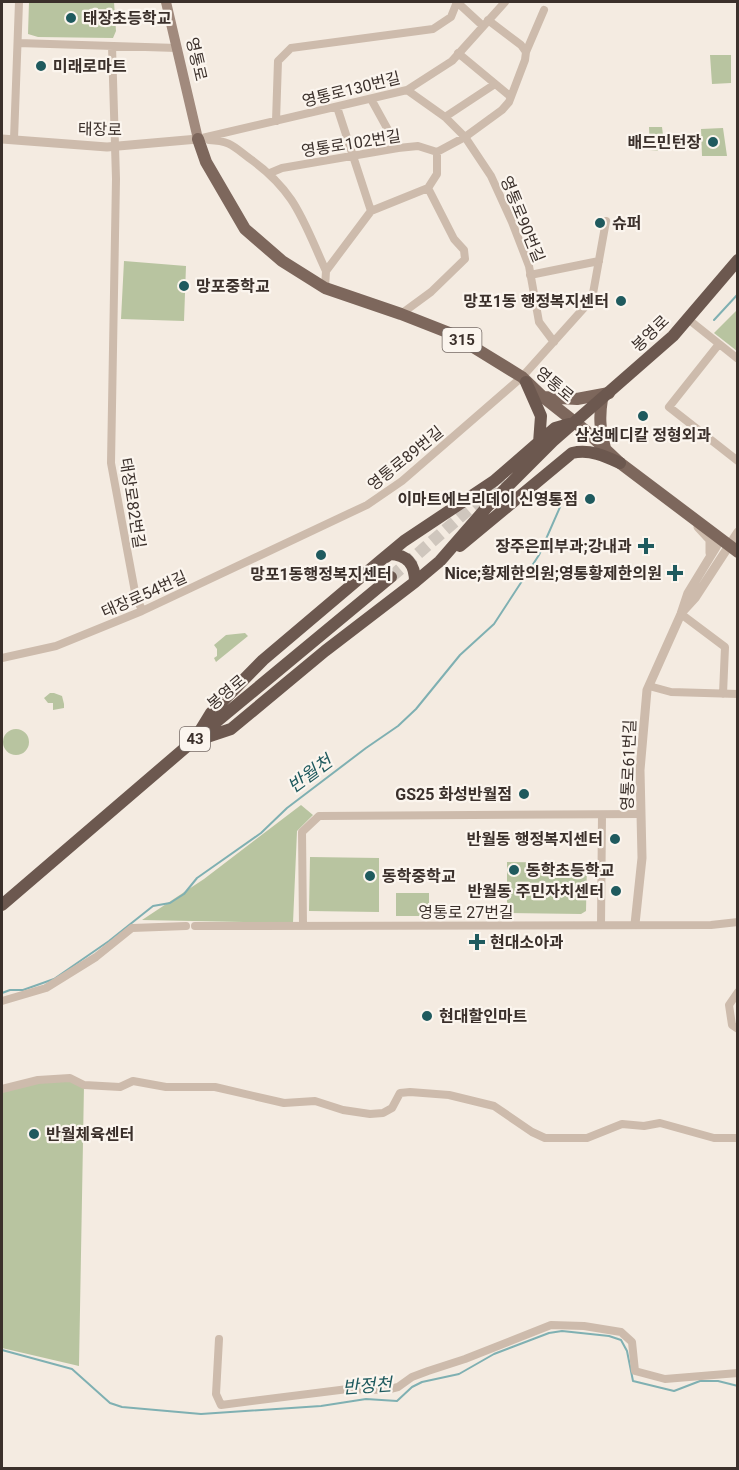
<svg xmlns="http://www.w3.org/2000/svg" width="739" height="1470" viewBox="0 0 739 1470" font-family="Roboto,'Noto Sans KR',sans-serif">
<rect width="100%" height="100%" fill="#f4ebe1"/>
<path fill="#b8c4a0" d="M 29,2 L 114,2 L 116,31 L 113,38 L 38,37 L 28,34 Z
M 710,55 L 731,55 L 731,83 L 712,84 Z
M 649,127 L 662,127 L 665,151 L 650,150 Z
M 723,128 L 727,156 L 702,156 L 701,129 Z
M 124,261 L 186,266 L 184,321 L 121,319 Z
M 737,310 L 737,351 L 714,333 Z
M 245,633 L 248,636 L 216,662 L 214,658 L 217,656 L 217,649 L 214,645 L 226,635 Z
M 50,693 L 54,693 L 62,696 L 64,704 L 64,708 L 53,710 L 53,703 L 48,703 L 44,698 Z
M3 742a13 13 0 1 1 26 0a13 13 0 1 1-26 0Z
M 301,805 L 313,815 L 297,831 L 293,923 L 142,920 L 204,879 Z
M 310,857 L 379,858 L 379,912 L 309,911 Z
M 507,862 L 587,863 L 586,911 L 581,914 L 507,913 Z
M 396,893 L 429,893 L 429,916 L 396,916 Z
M 70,1078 L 84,1085 L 79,1366 L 2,1348 L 2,1089 Z"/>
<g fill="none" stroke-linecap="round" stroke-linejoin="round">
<path stroke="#7fb0b2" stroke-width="2" d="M 714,320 L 738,294
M 2,993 L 10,990 L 23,990 L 54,979 L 109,941 L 153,906 L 170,903 L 184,894 L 197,878 L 261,833 L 287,808 L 366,748 L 398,726 L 416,709 L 460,655 L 494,624 L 539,555 L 564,498
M 2,1350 L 72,1369 L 110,1403 L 122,1407 L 201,1414 L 321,1406 L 366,1399 L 397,1401 L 412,1387 L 422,1382 L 459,1374 L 494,1354 L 549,1333 L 562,1331 L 609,1336 L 621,1340 L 627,1351 L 633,1381 L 674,1391 L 700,1381 L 718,1381 L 738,1386"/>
<path stroke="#cfc6bd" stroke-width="12" stroke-dasharray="12 6" stroke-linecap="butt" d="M 391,577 L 504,479"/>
<path stroke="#cdbbac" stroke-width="8" d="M 457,2 L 483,26
M 18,43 L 177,48
M 112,46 L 116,179 L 111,463 L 135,592 L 142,611
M 526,52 L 544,10
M 458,53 L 511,97
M 407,90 L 445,117 L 465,137 L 491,176 L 512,222 L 529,266 L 539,322 L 554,342
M 371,99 L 398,148
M 337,107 L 371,211
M 445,117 L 495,84
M 276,121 L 278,61 L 291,48 L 433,29 L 451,17 L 457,2
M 14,139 L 19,2
M 198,139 L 407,90 L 452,61 L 505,2
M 209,140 C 230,141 233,146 249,158 C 296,191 303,221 326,271
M 270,173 L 282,168 L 398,148 L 418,146 L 437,152 L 465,137 L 502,110 L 509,102 L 525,60 L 526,52 L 521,45 L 488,20
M 530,275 L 599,261
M 325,288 L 326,271 L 371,211 L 428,188
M 401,314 L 431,292 L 465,259 L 464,250 L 454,239 L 428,188 L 437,174 L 437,152
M 688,319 L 738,359
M 719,344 L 669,407 L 738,461
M 681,614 L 725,647 L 723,694
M 2,658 L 56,646 L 142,611 L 367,505 L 402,481 L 522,377 L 592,299 L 606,221
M 649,686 L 671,692 L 738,694
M 601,925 L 602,815
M 195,926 L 711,925 L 738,922
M 303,926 L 302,832 L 319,816 L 641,814
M 738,992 L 729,1005 L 732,1025 L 738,1029
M 2,1001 L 46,988 L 96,957 L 132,928 L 186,926
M 2,1089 L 38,1080 L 70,1078 L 84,1085 L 120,1087 L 133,1081 L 166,1087 L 215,1087 L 284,1103 L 315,1101 L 343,1110 L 370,1114 L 383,1113 L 392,1108 L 400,1093 L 410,1092 L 449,1095 L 494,1106 L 532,1132 L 545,1138 L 587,1138 L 622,1124 L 644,1126 L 660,1123 L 714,1138 L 738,1138
M 219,1339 L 216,1394 L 221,1405 L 348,1389 L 386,1390 L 398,1387 L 412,1377 L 428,1371 L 465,1359 L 551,1325 L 584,1326 L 621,1332 L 632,1342 L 635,1371 L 665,1379 L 738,1373"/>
<path stroke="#cdbbac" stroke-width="9" d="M 2,139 L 107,147 L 198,139
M 698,527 L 710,540 L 710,553
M 684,610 L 695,598 L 738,532
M 635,924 L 642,858 L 640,770 L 647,690 L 681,614 L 688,593 L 721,539"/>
<path stroke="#a18a7d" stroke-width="10" d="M 166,2 L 198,139"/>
<path stroke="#7d675c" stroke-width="12" d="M 198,139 L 206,162 L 245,229 L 282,261 L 325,288 L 401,314 L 452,334 L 522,377 L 543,397 L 586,431 L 620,463 L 738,552
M 543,397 L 577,399 L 609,393
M 602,399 C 599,417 600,430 605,448"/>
<path stroke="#6c584f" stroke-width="12" d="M 526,382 L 541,416 L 539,443
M 460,546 L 572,453 C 590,449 605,456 620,463
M 386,557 L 390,554 C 408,555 415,565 415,582
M 200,731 L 211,713 L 263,660 L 380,561 L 404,541 L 494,481 L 555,428 L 569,424
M 192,742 L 231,729 L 325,651 L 415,582 L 440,561 L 487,507 L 553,441 L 673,336 L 738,260
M 2,905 L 192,742 L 391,577"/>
</g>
<g fill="#1f5a5e" stroke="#fbf5ee" stroke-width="2">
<circle cx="71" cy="18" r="6"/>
<circle cx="41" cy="66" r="6"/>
<circle cx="713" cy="142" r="6"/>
<circle cx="600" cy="223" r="6"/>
<circle cx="184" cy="286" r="6"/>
<circle cx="621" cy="301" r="6"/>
<circle cx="643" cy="416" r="6"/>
<circle cx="590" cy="499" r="6"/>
<path d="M643 537h6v6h6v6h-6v6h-6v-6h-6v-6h6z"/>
<circle cx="321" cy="555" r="6"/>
<path d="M672 564h6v6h6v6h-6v6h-6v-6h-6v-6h6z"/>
<circle cx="524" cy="794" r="6"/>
<circle cx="615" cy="839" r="6"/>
<circle cx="514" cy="870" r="6"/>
<circle cx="370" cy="876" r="6"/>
<circle cx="616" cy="891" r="6"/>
<path d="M474 933h6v6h6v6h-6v6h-6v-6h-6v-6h6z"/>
<circle cx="427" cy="1016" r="6"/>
<circle cx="34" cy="1134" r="6"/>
</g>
<g text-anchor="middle" stroke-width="4.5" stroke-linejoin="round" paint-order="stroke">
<g fill="#fbf5ee" stroke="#756b66" stroke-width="1.5">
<rect x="442.5" y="328" width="39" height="24" rx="4.5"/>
<rect x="180" y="727" width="30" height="24" rx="4.5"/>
</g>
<g font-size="15" font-weight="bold" fill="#3b302b">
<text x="462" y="345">315</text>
<text x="195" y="744">43</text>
</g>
<g font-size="16" font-weight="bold" fill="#3b302b" stroke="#fbf5ee" text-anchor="start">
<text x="83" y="24">태장초등학교</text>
<text x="53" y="72">미래로마트</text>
<text x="701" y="148" text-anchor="end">배드민턴장</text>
<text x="612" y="229">슈퍼</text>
<text x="196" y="292">망포중학교</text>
<text x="609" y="307" text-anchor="end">망포1동 행정복지센터</text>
<text x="643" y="441" text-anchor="middle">삼성메디칼 정형외과</text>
<text x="578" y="505" text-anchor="end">이마트에브리데이 신영통점</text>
<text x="632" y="552" text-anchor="end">장주은피부과;강내과</text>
<text x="662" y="579" text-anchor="end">Nice;황제한의원;영통황제한의원</text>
<text x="321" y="580" text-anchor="middle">망포1동행정복지센터</text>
<text x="512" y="800" text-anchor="end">GS25 화성반월점</text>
<text x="603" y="845" text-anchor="end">반월동 행정복지센터</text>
<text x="526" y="876">동학초등학교</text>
<text x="382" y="882">동학중학교</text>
<text x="604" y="897" text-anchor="end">반월동 주민자치센터</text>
<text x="490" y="948">현대소아과</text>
<text x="439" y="1022">현대할인마트</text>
<text x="46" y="1140">반월체육센터</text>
</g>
<g font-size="16" fill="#3b302b" stroke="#fbf5ee">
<text transform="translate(197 59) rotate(77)" y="6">영통로</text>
<text transform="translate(351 89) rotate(-14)" y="6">영통로130번길</text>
<text transform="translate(100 129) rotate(1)" y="6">태장로</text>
<text transform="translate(351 143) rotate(-9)" y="6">영통로102번길</text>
<text transform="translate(523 219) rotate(68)" y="6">영통로90번길</text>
<text transform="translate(650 333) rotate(-44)" y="6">봉영로</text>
<text transform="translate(555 384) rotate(40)" y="6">영통로</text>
<text transform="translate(405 458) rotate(-39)" y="6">영통로89번길</text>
<text transform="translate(133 503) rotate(81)" y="6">태장로82번길</text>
<text transform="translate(144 594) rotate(-24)" y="6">태장로54번길</text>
<text transform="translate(226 692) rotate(-40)" y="6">봉영로</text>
<text transform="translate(628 765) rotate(-88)" y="6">영통로61번길</text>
<text x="466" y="918">영통로 27번길</text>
</g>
<g font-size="18" font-style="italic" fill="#1f5a5e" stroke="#fbf5ee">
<text transform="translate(310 774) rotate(-36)" y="6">반월천</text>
<text transform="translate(367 1386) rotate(-4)" y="6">반정천</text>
</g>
</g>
<rect width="739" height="1470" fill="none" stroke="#3b302b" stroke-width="6"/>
</svg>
